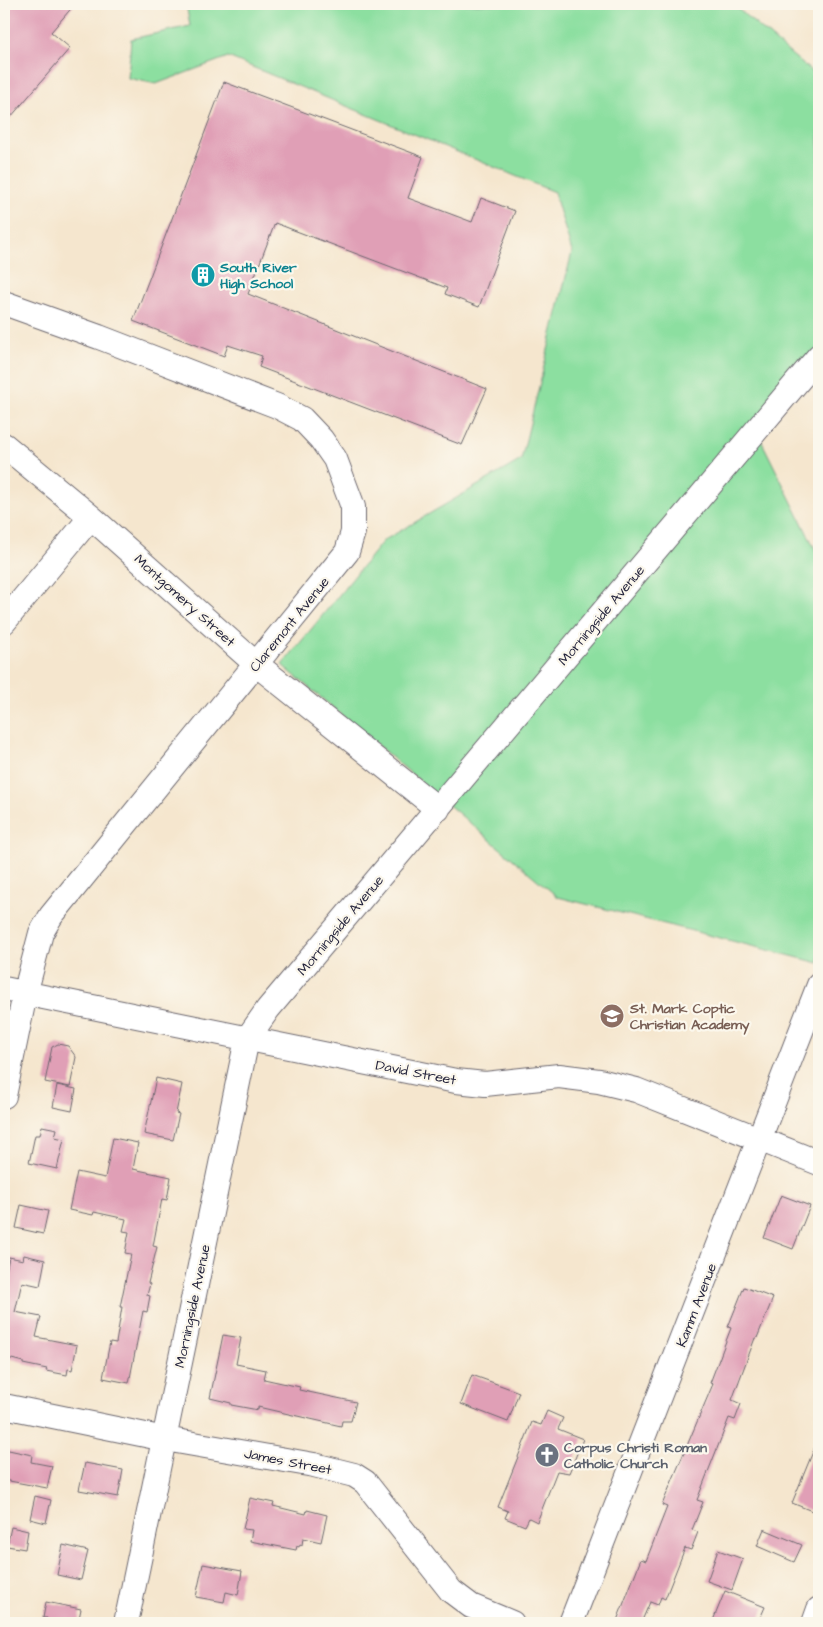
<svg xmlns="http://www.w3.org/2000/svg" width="823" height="1627" viewBox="0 0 823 1627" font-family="'Architects Daughter',sans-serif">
<rect width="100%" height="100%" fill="#fbf7ec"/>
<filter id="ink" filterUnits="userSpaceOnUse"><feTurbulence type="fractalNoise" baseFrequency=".02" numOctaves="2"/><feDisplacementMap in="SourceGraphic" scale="10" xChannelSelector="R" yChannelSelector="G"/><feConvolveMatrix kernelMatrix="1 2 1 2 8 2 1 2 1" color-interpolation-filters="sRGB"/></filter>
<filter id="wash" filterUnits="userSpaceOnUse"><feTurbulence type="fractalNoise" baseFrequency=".0096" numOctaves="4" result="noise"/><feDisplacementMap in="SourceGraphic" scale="20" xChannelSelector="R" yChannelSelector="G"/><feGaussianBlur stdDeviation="1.12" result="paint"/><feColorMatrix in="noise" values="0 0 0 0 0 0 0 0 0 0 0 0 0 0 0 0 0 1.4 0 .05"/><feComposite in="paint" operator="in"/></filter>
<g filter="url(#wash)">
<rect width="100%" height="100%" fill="#f5e6ce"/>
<path fill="#8cdfa0" stroke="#57806e" d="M 186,4 L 732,4 L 819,78 L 819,357 L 757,432 L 819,557 L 819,963 L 558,897 L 282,665 L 383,541 L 521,460 L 572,252 L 554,192 L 228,57 L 156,84 L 128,78 L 131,39 L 190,26 Z"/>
<g id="blocks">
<path fill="#e09fb6" d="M 4,4 L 75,4 L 51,32 L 70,48 L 4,125 Z
M 224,82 L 423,157 L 408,198 L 472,222 L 481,198 L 515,211 L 479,307 L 445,294 L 447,288 L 275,223 L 248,294 L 487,389 L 462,445 L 259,367 L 262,356 L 228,345 L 224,356 L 133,321 Z
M 58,1044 L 68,1046 L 76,1057 L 70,1087 L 45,1082 L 52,1047 Z
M 156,1078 L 182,1084 L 176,1113 L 179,1114 L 173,1140 L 144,1134 Z
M 57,1085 L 76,1089 L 72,1111 L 53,1107 Z
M 42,1126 L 57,1129 L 55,1137 L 64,1139 L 57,1169 L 29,1163 L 35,1135 L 40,1135 Z
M 113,1138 L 138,1143 L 133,1169 L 171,1177 L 167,1200 L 162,1199 L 153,1246 L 157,1247 L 148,1283 L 150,1284 L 147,1295 L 150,1296 L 147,1312 L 143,1311 L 129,1383 L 103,1378 L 110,1342 L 116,1343 L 122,1307 L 120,1307 L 131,1254 L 125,1253 L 129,1232 L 123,1231 L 126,1219 L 94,1212 L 93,1215 L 69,1210 L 77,1172 L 105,1178 Z
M 781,1195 L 810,1206 L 793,1249 L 764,1238 Z
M 21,1205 L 48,1211 L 43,1234 L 16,1228 Z
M 24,1255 L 45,1260 L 40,1286 L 22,1282 L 15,1312 L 41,1317 L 36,1337 L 77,1345 L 72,1370 L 68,1369 L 67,1375 L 46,1371 L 47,1369 L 23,1364 L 23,1362 L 4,1357 L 4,1286 L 6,1272 L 9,1257 L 23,1260 Z
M 744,1287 L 773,1298 L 757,1338 L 755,1338 L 732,1400 L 741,1404 L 735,1420 L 729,1418 L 697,1500 L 703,1502 L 692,1530 L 698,1532 L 691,1550 L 685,1548 L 665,1599 L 661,1597 L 658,1605 L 650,1602 L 641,1623 L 616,1623 L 641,1559 L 646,1561 L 667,1507 L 662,1505 L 713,1384 L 710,1383 L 731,1328 L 728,1327 Z
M 223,1335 L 241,1338 L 236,1364 L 266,1370 L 264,1379 L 300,1387 L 299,1390 L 356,1402 L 351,1421 L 342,1421 L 341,1426 L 258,1407 L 258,1410 L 231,1405 L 231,1403 L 210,1398 Z
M 472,1375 L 519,1392 L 508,1422 L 461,1404 Z
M 547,1411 L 563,1418 L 558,1429 L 583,1439 L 569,1473 L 557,1471 L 537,1522 L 529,1518 L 525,1526 L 505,1518 L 508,1511 L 498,1507 L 532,1422 L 541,1425 Z
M 819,1437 L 819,1494 L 812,1511 L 792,1503 Z
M 4,1449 L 32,1455 L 31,1462 L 52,1466 L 47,1488 L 4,1480 Z
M 85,1463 L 123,1470 L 118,1497 L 79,1490 Z
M 35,1496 L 51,1500 L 46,1523 L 30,1519 Z
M 250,1498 L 274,1503 L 273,1506 L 306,1514 L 307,1510 L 327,1515 L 321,1542 L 303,1538 L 302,1545 L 300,1544 L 299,1547 L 297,1546 L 296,1550 L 250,1541 L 252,1530 L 243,1529 Z
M 11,1527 L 28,1531 L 25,1549 L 7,1546 Z
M 764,1529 L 802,1545 L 794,1562 L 757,1546 Z
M 63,1545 L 88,1551 L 81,1580 L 57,1575 Z
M 718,1550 L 743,1559 L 732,1590 L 707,1581 Z
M 203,1564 L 242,1571 L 238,1595 L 226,1592 L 224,1602 L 196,1597 Z
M 725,1591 L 765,1607 L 758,1623 L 712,1623 Z
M 46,1602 L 81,1609 L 78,1623 L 46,1623 L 47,1618 L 43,1618 Z"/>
</g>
</g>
<g filter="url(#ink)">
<use href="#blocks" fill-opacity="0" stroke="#6c676e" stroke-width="1"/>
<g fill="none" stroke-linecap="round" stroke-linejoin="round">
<defs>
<path id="street" d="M 4,303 L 99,337 L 277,406 L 302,419 L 321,439 L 335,459 L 353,507 L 353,532 L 347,552 L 51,916 L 41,933 L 25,994 L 4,1096
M 4,445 L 91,517 L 256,664 L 438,809
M 4,622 L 91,517
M 4,989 L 456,1081 L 485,1084 L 559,1076 L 599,1081 L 636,1090 L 819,1163
M 4,1406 L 165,1439 L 314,1465 L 354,1475 L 365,1482 L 451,1591 L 471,1606 L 512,1623
M 126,1623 L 247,1039 L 268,1009 L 819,356
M 571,1623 L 819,985
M 814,1623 L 819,1609"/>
</defs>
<use href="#street" stroke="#6c676e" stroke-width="26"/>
<use href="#street" stroke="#fff" stroke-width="24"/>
</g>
</g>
<defs>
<symbol id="building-disc" viewBox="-11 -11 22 22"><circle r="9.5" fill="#0f9aa8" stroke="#fbf7ec"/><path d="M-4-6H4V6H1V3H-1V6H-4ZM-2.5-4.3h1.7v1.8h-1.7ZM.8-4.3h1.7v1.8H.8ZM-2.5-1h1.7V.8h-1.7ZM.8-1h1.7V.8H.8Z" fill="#fff"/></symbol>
<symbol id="school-disc" viewBox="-11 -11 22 22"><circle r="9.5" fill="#8d6e63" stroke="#fbf7ec"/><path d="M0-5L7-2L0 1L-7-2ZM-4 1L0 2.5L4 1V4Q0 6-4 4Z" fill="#fff"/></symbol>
<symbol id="church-disc" viewBox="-11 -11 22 22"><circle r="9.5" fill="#6b7280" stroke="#fbf7ec"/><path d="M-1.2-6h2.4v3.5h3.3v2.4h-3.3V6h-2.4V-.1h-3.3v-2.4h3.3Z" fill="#fff"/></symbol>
</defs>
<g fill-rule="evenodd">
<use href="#building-disc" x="189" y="261" width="28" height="28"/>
<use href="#school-disc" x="598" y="1002" width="28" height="28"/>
<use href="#church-disc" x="533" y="1441" width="28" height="28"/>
</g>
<g text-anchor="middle" stroke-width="4.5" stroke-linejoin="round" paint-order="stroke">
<g font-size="14" font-weight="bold" fill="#0d838f" stroke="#fbf7ec" text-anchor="start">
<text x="220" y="272">South River<tspan x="220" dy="16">High School</tspan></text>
</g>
<g font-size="14" fill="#22223b" stroke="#fbf7ec">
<text transform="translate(185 600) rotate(42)" y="5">Montgomery Street</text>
<text transform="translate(601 615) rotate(-50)" y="5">Morningside Avenue</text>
<text transform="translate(289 624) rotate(-51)" y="5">Claremont Avenue</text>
<text transform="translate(340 925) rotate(-50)" y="5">Morningside Avenue</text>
<text transform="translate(416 1072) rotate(11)" y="5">David Street</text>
<text transform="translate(696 1305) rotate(-69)" y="5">Kamm Avenue</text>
<text transform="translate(192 1306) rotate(-78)" y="5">Morningside Avenue</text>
<text transform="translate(288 1461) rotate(11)" y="5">James Street</text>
</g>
<g font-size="14" font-weight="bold" fill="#785e54" stroke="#fbf7ec" text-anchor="start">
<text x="630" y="1013">St. Mark Coptic<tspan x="630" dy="16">Christian Academy</tspan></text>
</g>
<g font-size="14" font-weight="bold" fill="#5b616d" stroke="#fbf7ec" text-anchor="start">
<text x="564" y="1452">Corpus Christi Roman<tspan x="564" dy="16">Catholic Church</tspan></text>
</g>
</g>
<rect width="823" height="1627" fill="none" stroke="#fbf7ec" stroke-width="20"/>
</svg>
